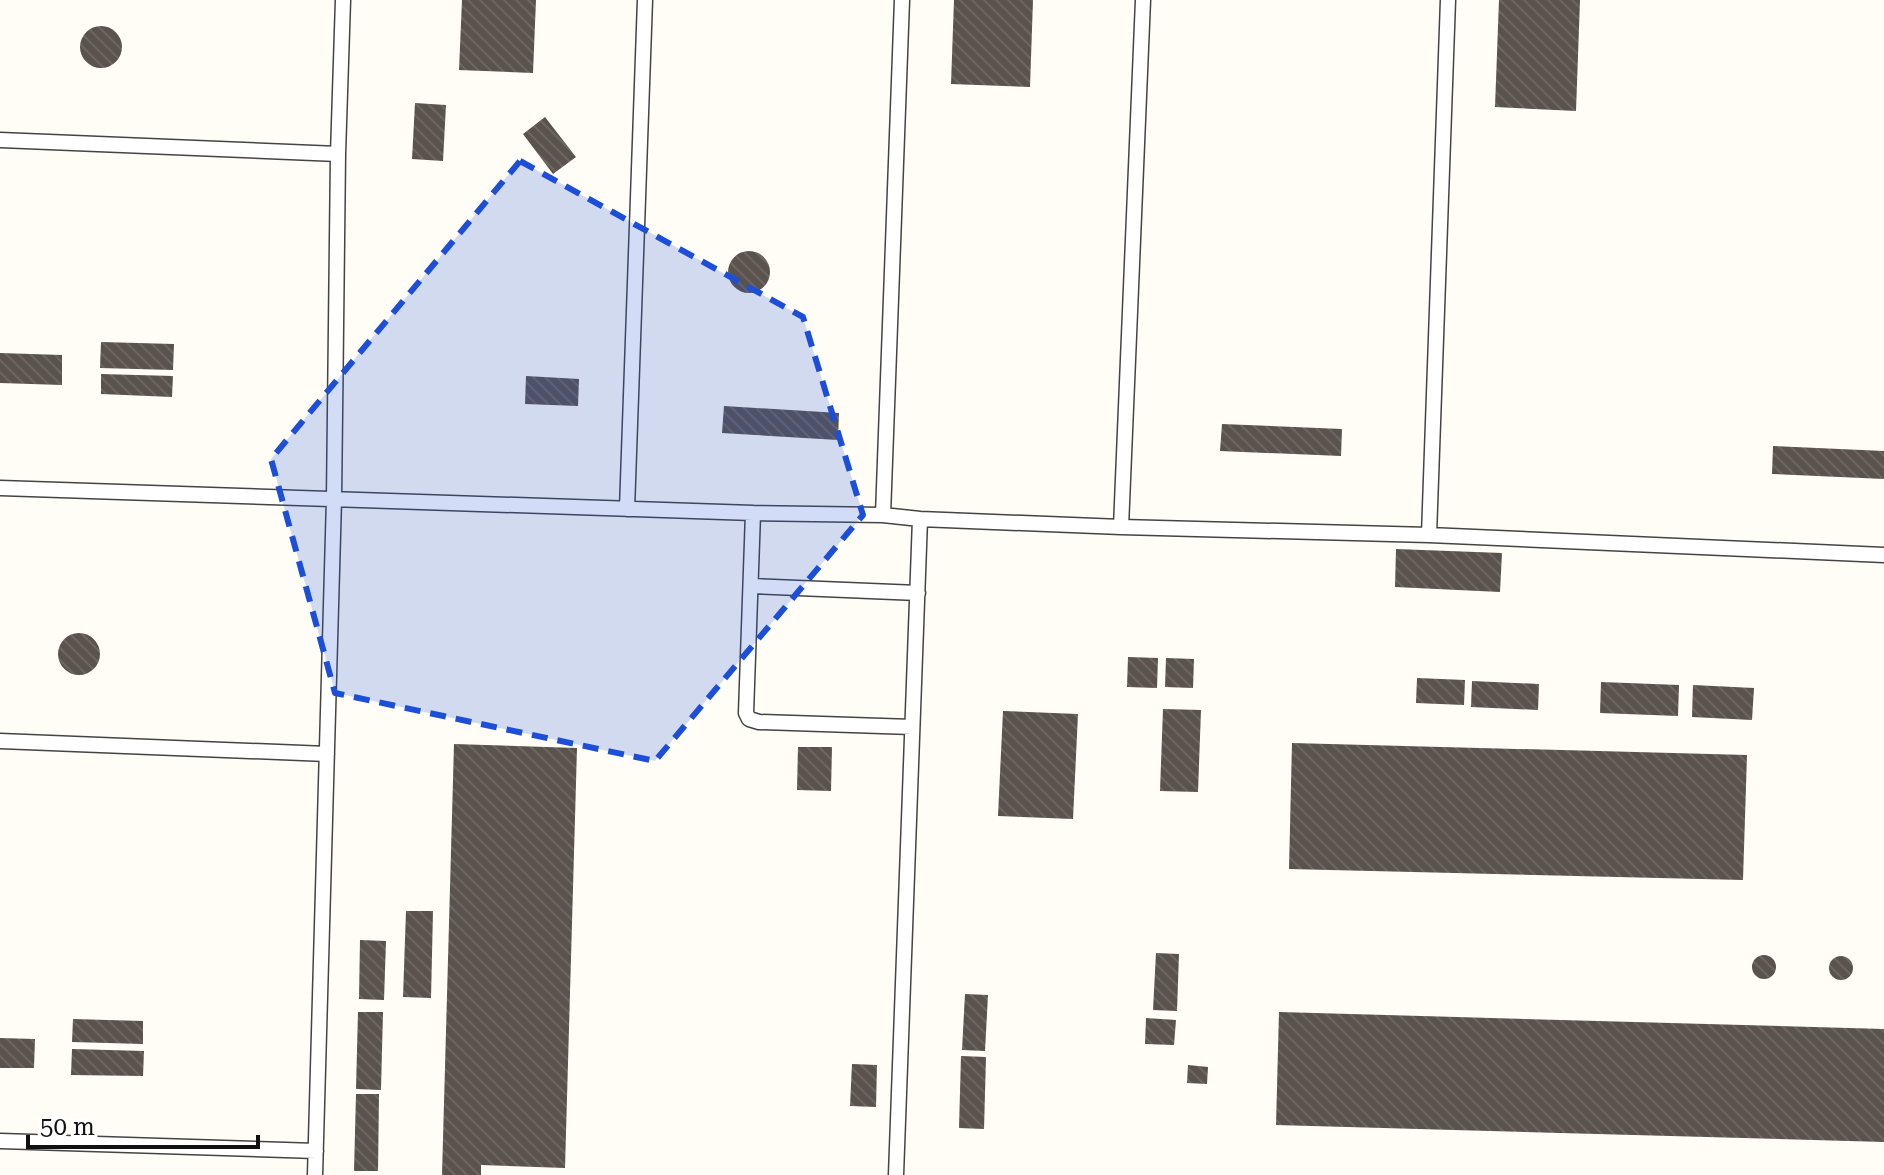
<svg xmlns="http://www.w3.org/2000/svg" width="1884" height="1175" viewBox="0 0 1884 1175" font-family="'Roboto Serif',serif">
<defs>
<pattern id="building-back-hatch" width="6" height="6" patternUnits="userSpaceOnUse" patternTransform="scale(2)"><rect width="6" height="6" fill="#5a524d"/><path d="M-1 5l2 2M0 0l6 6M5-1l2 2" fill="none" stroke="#6d6662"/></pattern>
</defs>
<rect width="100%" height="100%" fill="#fffdf5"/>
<path fill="url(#building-back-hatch)" d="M 462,0 L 536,0 L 533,73 L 459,70 Z
M 954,0 L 1033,0 L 1030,87 L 951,84 Z
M 1499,0 L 1580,0 L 1576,111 L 1495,107 Z
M80 47a21 21 0 1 1 42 0a21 21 0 1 1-42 0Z
M 415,103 L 446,105 L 443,161 L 412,159 Z
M 545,117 L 576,157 L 553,174 L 523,134 Z
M728 272a21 21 0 1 1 42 0a21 21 0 1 1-42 0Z
M 101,342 L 174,344 L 173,370 L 100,368 Z
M 0,353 L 62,355 L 62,385 L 0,383 Z
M 101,374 L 173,376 L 172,397 L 101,394 Z
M 526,376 L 579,379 L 578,406 L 525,404 Z
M 724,406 L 839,413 L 838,440 L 722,433 Z
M 1222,424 L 1342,429 L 1341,456 L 1220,451 Z
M 1773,446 L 1884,451 L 1884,479 L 1772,474 Z
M 1396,549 L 1502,553 L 1500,592 L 1395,587 Z
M58 654a21 21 0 1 1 42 0a21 21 0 1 1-42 0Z
M 1128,657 L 1158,658 L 1157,688 L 1127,687 Z
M 1166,658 L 1194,659 L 1193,688 L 1165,687 Z
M 1417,678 L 1465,680 L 1464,705 L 1416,703 Z
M 1472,681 L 1539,684 L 1538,710 L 1471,707 Z
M 1601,682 L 1679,685 L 1678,716 L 1600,713 Z
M 1693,685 L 1754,688 L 1752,720 L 1692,717 Z
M 1163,709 L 1201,710 L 1198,792 L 1160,791 Z
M 1003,711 L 1078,714 L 1073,819 L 998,816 Z
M 1292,743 L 1747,755 L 1743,880 L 1289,869 Z
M 454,744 L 577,748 L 565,1168 L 481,1165 L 481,1175 L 442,1175 Z
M 798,747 L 832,747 L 831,791 L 797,790 Z
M 406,911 L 433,911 L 431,998 L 403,997 Z
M 360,940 L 386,941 L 384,1000 L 359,999 Z
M 1156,953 L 1179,954 L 1177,1011 L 1153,1010 Z
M1752 967a12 12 0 1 1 24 0a12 12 0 1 1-24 0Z
M1829 968a12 12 0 1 1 24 0a12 12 0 1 1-24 0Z
M 965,994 L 988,995 L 985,1051 L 962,1050 Z
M 358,1012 L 383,1012 L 381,1090 L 356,1089 Z
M 1279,1012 L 1884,1029 L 1884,1142 L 1276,1125 Z
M 1146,1018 L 1176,1020 L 1174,1045 L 1145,1044 Z
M 73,1019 L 143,1021 L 143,1044 L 72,1042 Z
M 0,1038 L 35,1039 L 34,1068 L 0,1068 Z
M 72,1049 L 144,1051 L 143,1076 L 71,1075 Z
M 961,1056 L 986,1057 L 984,1129 L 959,1128 Z
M 852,1064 L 877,1065 L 876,1107 L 850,1106 Z
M 1188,1065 L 1208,1067 L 1207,1084 L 1187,1083 Z
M 356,1094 L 379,1094 L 378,1171 L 354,1171 Z"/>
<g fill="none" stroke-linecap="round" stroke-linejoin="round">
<defs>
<path id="lane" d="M 0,140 L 338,154
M 0,488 L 753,513 L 883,515 L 920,519 L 1121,527 L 1429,535 L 1884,555
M 627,509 L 645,0
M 753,513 L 746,713 L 749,719 L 759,722 L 912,727
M 883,515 L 902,0
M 1121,527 L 1143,0
M 1429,535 L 1448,0
M 752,586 L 918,593
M 0,741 L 327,754
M 0,1141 L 316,1151
M 315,1175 L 334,499 L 338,154 L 343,0
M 896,1175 L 920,519"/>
</defs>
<use href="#lane" stroke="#444" stroke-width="17"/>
<use href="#lane" stroke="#fff" stroke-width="14"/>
</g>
<path fill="#1d4ed8" fill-opacity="0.2" stroke="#1d4ed8" stroke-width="6" stroke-dasharray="16 10" stroke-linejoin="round" d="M 520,161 L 803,317 L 863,515 L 655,761 L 335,693 L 271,459 Z"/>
<path d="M28 1135v12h230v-12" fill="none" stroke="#111111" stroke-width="4"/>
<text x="40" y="1135" font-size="24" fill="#111111" stroke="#ffffff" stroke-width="6" paint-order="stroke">50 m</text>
</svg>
